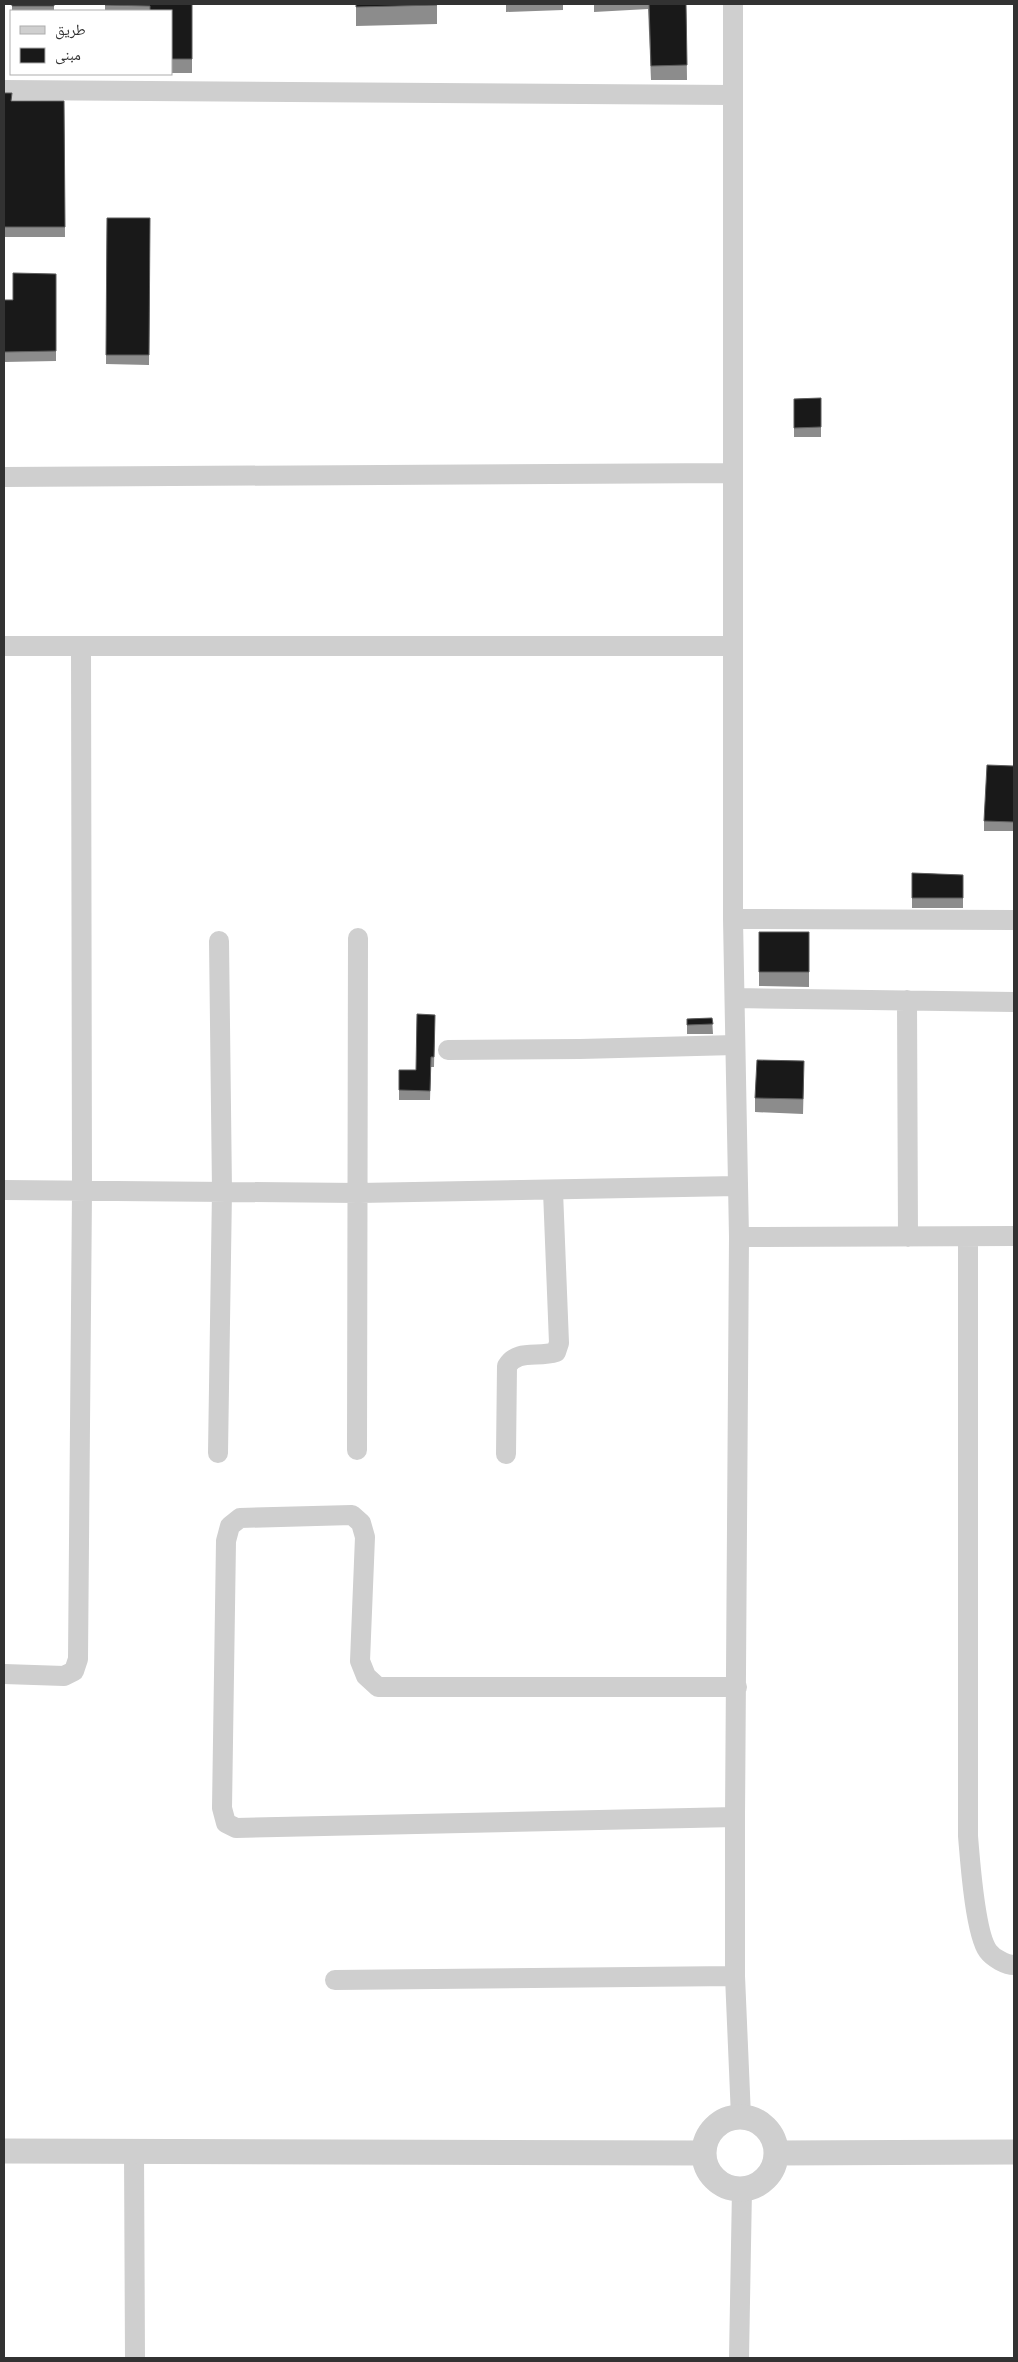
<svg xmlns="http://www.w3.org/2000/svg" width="1018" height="2362" viewBox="0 0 1018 2362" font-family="'Alegreya Sans','Noto Naskh Arabic',sans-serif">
<rect width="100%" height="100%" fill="#fff"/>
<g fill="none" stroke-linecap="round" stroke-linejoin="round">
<path stroke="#cfcfcf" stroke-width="20" d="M 733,4 L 733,919 L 739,1237 L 735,1817 L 735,1976 L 741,2117
M 4,90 L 732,95
M 4,477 L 733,473
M 4,646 L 733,646
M 733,919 L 1014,920
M 735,998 L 1014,1002
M 907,1000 L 908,1237
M 448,1050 L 580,1049 L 735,1045
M 4,1190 L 359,1193 L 737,1186
M 739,1237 L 1014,1236
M 968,1237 L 968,1836 C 970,1860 975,1933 988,1951 C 993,1958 1006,1965 1014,1965
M 357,1450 L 358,938
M 218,1453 L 222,1191 L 219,941
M 506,1454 L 507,1366 C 517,1349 538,1358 556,1352 L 559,1343 L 553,1191
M 4,1674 L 64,1676 L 74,1671 L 78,1659 L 82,1192 L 81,646
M 735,1817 L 236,1828 L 226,1823 L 222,1808 L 226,1541 L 230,1526 L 240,1518 L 352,1515 L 361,1523 L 365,1537 L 360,1661 L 366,1676 L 378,1687 L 737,1687
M 335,1980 L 735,1976
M 134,2152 L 135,2358
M 739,2358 L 742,2189"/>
<path stroke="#cfcfcf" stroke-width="25" d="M704 2153a36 36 0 1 1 72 0a36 36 0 1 1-72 0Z
M 4,2151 L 704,2153
M 776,2153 L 1014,2152"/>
</g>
<path fill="#8c8c8c" d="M 12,4 L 54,4 L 54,11 L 12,11 Z
M 105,4 L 192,4 L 192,73 L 171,73 L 171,11 L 105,11 Z
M 356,4 L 437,4 L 437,24 L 356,26 Z
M 506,4 L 563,4 L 563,10 L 506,12 Z
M 594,4 L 686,4 L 687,80 L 651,80 L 648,9 L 594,12 Z
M 4,93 L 11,101 L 64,101 L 65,237 L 4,237 Z
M 107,218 L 150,218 L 149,365 L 106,364 Z
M 56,274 L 56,361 L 4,362 L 4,300 L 13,300 Z
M 821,398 L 821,437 L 794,437 L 794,399 Z
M 1014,766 L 1014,831 L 984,831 L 984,821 Z
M 912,873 L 963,875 L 963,908 L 912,908 Z
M 759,932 L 809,932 L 809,987 L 759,986 Z
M 435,1015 L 434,1067 L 431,1067 L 430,1100 L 399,1100 L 399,1070 L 416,1070 Z
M 712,1018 L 713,1034 L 687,1034 L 687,1019 Z
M 804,1075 L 803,1114 L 755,1112 L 755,1098 Z"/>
<path fill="#191919" stroke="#5e5e5e" d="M 12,4 L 54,4 L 54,6 L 12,6 Z
M 105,4 L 192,4 L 192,59 L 171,59 L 171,11 L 150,11 L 150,6 L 105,5 Z
M 356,4 L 437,4 L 437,5 L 356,7 Z
M 649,4 L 686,4 L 687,65 L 651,66 Z
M 4,93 L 12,93 L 11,101 L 64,101 L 65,227 L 4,227 Z
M 107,218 L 150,218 L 149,355 L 106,355 Z
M 13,273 L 56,274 L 56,351 L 4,352 L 4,300 L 13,300 Z
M 821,398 L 821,427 L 794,428 L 794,399 Z
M 987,765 L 1014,766 L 1014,822 L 984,821 Z
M 912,873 L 963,875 L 963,898 L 912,898 Z
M 759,932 L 809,932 L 809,972 L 759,972 Z
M 417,1014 L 435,1015 L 434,1057 L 431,1057 L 430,1091 L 399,1090 L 399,1070 L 416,1070 Z
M 712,1018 L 713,1024 L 687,1025 L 687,1019 Z
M 757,1060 L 804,1061 L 803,1099 L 755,1098 Z"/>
<rect width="1018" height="2362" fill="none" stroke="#323232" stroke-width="10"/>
<rect x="10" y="10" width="162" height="65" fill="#ffffff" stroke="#adadad"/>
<rect x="20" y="26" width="25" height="8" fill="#cfcfcf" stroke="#adadad"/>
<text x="55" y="35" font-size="15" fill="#323232">طريق</text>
<rect x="20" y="48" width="25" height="15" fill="#191919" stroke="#adadad"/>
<text x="55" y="60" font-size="15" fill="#323232">مبنى</text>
</svg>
